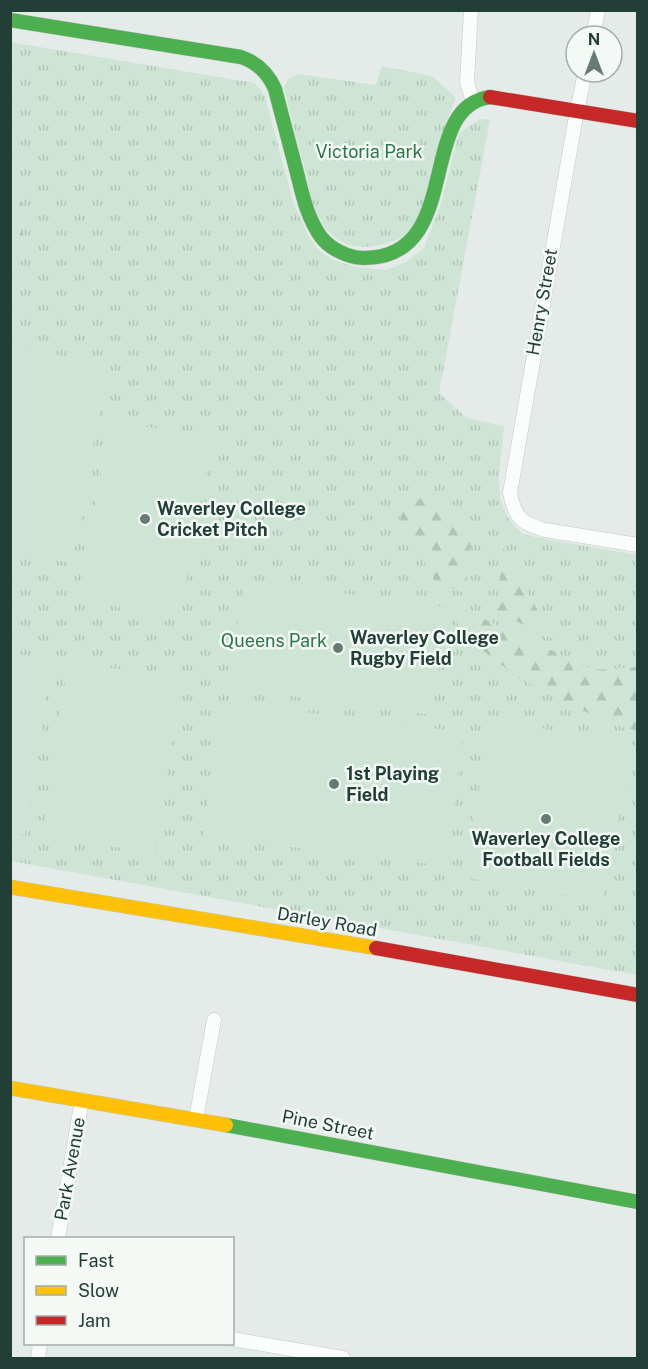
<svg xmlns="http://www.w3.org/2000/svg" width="648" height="1369" viewBox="0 0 648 1369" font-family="'Public Sans',sans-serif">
<defs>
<pattern id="grass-tufts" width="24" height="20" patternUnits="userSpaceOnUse" patternTransform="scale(1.5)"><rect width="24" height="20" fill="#cee4d5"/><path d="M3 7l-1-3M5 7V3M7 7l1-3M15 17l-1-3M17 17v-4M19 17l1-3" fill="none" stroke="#b1c5b7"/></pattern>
<pattern id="forest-firs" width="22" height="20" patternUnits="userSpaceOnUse" patternTransform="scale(1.5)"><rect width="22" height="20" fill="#cee4d5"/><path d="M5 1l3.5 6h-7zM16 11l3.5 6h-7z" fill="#b1c5b7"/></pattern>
</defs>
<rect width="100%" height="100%" fill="#e5ebe8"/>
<path fill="url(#grass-tufts)" d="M 10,42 L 255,83 L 265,96 L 293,202 L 308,235 L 317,249 L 331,259 L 354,267 L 386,270 L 406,262 L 424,248 L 441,204 L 459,133 L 480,119 L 490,120 L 439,393 L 467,418 L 504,426 L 499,475 L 500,499 L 507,517 L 514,526 L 523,534 L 535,537 L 637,555 L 637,975 L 11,861 Z
M 382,66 L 432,76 L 456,98 L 446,123 L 426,200 L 409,234 C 372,253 335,255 316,211 C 310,198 308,180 304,166 C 297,140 291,115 284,89 L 288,79 L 299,74 L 376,85 Z"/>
<path fill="url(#forest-firs)" d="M 11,160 C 21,188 23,214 23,243 L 11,258 Z
M 434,490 L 471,543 L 465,593 L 435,582 L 398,513 Z
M 503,548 L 554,640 L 496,611 Z
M 445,601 L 594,670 L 637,667 L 637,731 L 608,723 L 519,678 L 465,637 Z"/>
<path fill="#cee4d5" d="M 10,347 L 108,364 L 72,563 L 11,552 Z
M 110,420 L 212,439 L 180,617 L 79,600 Z
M 244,580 L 446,607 L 432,715 L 229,688 Z
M 10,653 L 52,659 L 25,835 L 11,833 Z
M 68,662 L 181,678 L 155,853 L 43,836 Z
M 221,702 L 463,732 L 446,866 L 204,836 Z
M 492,719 L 632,745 L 603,902 L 463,877 Z"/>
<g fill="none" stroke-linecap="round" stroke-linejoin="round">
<defs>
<path id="street" d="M 471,10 L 467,82 L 473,102
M 593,36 L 598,10
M 585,72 L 574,127 L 510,493 C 515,518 521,523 545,530 L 638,545
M 196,1119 L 214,1020
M 58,1238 L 82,1100
M 232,1339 L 343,1358
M 38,1358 L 40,1344"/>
<path id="fast" d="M 10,20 L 241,57 C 258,63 268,73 275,89 C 282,116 289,142 296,169 C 302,192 306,216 321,237 C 330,249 349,258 364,258 C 465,258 415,107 490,97
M 226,1125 L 638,1202"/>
<path id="slow" d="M 10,887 L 376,948
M 10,1088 L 226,1125"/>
<path id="jam" d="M 490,97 L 638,121
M 376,948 L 638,995"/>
</defs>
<use href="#street" stroke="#c2c8c5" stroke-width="15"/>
<use href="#fast" stroke="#c1c8c5" stroke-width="15"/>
<use href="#slow" stroke="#c1c8c5" stroke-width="15"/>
<use href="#jam" stroke="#c1c8c5" stroke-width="15"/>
<use href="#street" stroke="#fbfcfc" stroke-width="14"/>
<use href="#fast" stroke="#4caf50" stroke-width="14"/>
<use href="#slow" stroke="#ffc107" stroke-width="14"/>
<use href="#jam" stroke="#c62828" stroke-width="14"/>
</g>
<g fill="#667b75" stroke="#f4f9f6" stroke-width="2">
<circle cx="145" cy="519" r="6"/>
<circle cx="338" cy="648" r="6"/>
<circle cx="334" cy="784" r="6"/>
<circle cx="546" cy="819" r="6"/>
</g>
<g text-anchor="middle" stroke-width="5" stroke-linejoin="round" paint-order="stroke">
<g font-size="18" fill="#2b7748" stroke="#f4f9f6">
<text x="369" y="158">Victoria Park</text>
<text x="274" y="647">Queens Park</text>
</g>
<g font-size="18" fill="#223f37" stroke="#f4f9f6">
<text transform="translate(542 302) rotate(-80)" y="6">Henry Street</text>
<text transform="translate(327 922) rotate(10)" y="6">Darley Road</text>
<text transform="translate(328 1125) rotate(11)" y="6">Pine Street</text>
<text transform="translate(70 1169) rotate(-80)" y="6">Park Avenue</text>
</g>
<g font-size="18" font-weight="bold" fill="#223f37" stroke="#f4f9f6" text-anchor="start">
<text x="157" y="515">Waverley College<tspan x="157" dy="21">Cricket Pitch</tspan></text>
<text x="350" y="644">Waverley College<tspan x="350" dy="21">Rugby Field</tspan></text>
<text x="346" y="780">1st Playing<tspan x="346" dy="21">Field</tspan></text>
<text x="546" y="845" text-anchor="middle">Waverley College<tspan x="546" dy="21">Football Fields</tspan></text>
</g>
</g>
<rect width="648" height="1369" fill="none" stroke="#223f37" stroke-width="24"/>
<rect x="24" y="1237" width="210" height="108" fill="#f4f9f6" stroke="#a0afaa" stroke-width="1.5"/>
<rect x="36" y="1256" width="30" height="9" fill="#4caf50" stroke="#a0afaa" stroke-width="1.5"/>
<text x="78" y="1267" font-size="18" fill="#223f37">Fast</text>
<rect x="36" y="1286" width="30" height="9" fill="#ffc107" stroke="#a0afaa" stroke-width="1.5"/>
<text x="78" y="1297" font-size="18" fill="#223f37">Slow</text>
<rect x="36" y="1316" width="30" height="9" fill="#c62828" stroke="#a0afaa" stroke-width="1.5"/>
<text x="78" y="1327" font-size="18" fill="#223f37">Jam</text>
<g transform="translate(594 54)"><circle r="28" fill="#f4f9f6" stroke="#a0afaa" stroke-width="1.5"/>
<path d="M0-4.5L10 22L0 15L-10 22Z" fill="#667b75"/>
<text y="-9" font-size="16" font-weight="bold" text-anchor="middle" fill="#223f37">N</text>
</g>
</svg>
